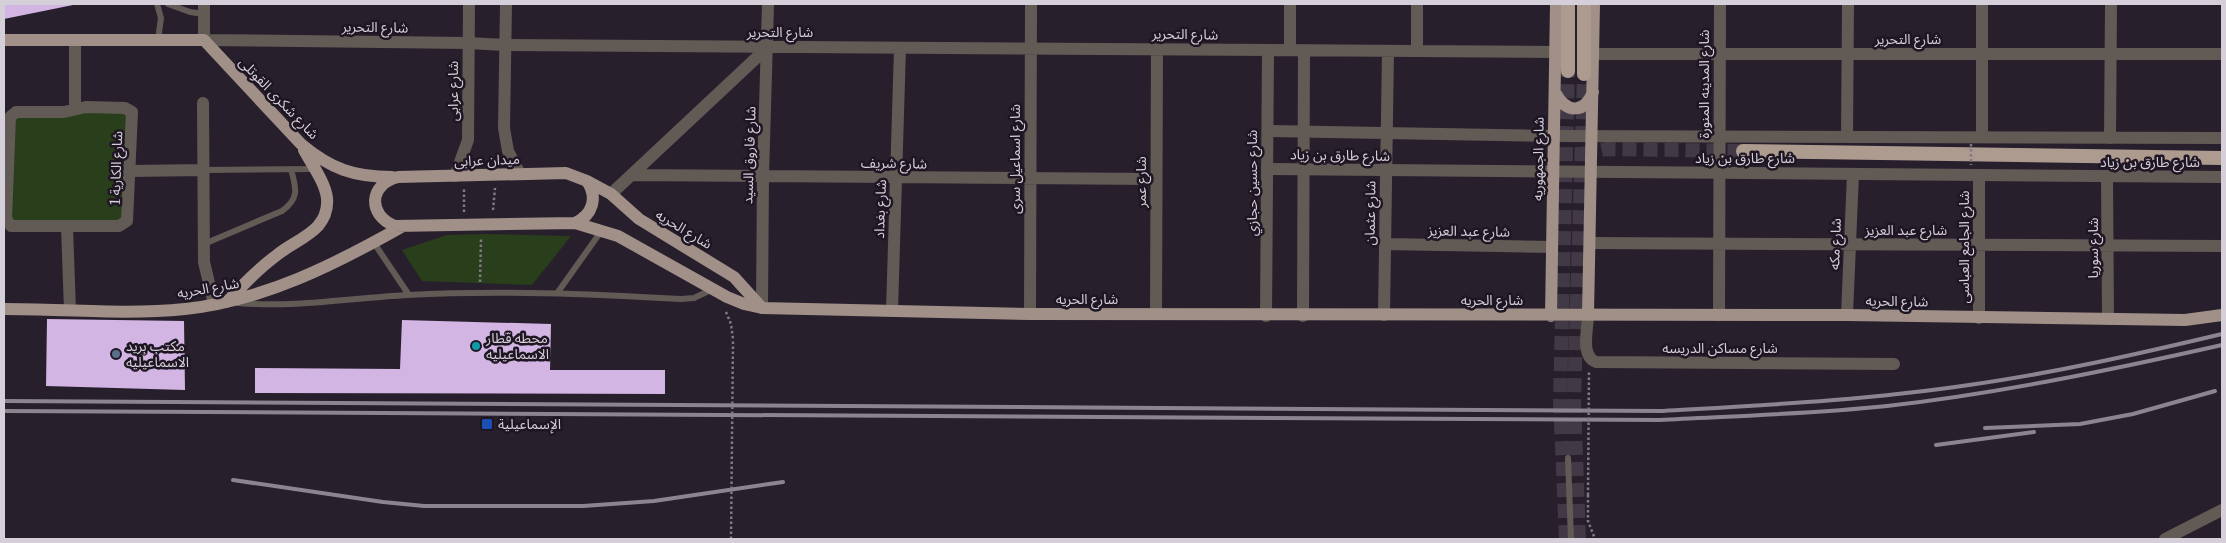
<svg xmlns="http://www.w3.org/2000/svg" width="2226" height="543" viewBox="0 0 2226 543" font-family="Merriweather,'Noto Sans Arabic',serif">
<rect width="100%" height="100%" fill="#281f2d"/>
<path fill="#293e1a" d="M 129,109 L 127,221 L 11,226 L 10,117 Z
M 484,234 L 571,236 L 532,285 L 422,281 L 402,250 L 447,235 Z"/>
<path fill="#d2b5e3" d="M 4,4 L 73,4 L 73,5 L 4,19 Z
M 47,319 L 184,321 L 185,390 L 46,386 Z
M 402,320 L 551,324 L 550,370 L 665,370 L 665,394 L 255,393 L 255,368 L 400,369 Z"/>
<g fill="none" stroke-linecap="round" stroke-linejoin="round">
<path stroke="#423947" stroke-width="14" stroke-dasharray="14 7" stroke-linecap="butt" d="M 1581,154 L 1606,149 L 1743,151
M 1566,539 L 1560,400 L 1568,71
M 1579,539 L 1574,400 L 1584,74"/>
<path stroke="#817985" stroke-width="2.5" stroke-dasharray="2.5 2.5" stroke-linecap="butt" d="M 493,210 L 495,188
M 464,212 L 464,188
M 480,282 L 481,238
M 726,312 L 731,324 L 733,339
M 1588,495 L 1588,521 L 1595,539"/>
<path stroke="#625a55" stroke-width="6" d="M 157,4 L 161,18 L 158,40
M 168,4 L 190,12 L 204,14
M 204,170 L 314,169
M 374,243 L 409,295
M 204,244 L 282,211 C 300,198 296,188 291,169
M 558,292 L 602,230
M 238,303 C 295,308 351,298 408,295 C 499,290 590,294 681,299 L 694,298 L 713,289
M 1568,458 L 1571,539"/>
<path stroke="#625a55" stroke-width="12" d="M 204,4 L 204,40 L 468,43 L 505,45 L 1555,52
M 75,41 L 75,109
M 1290,50 L 1290,4
M 1417,51 L 1417,4
M 1593,54 L 2222,54
M 203,103 L 204,262 L 214,304
M 86,107 L 125,108 L 132,112 L 127,221 L 119,226 L 11,226 L 6,219 L 10,117 L 16,112 L 64,112 Z
M 1847,137 L 1848,4
M 1982,137 L 1982,4
M 2110,138 L 2111,4
M 130,171 L 204,170
M 632,175 L 1156,179
M 1979,175 L 1979,318
M 2107,176 L 2108,319
M 611,194 L 768,47
M 67,227 L 70,310
M 1590,243 L 2222,246
M 1385,244 L 1552,247
M 762,308 L 763,176 L 768,4
M 892,311 L 900,48
M 1030,314 L 1031,4
M 1156,314 L 1157,49
M 1384,315 L 1388,51
M 1588,315 C 1588,329 1580,356 1596,362 L 1894,364
M 1719,315 L 1720,4
M 1847,315 L 1853,174
M 1266,316 L 1268,50
M 1303,316 L 1304,50
M 2165,539 L 2222,510"/>
<path stroke="#625a55" stroke-width="12" d="M 506,4 L 504,128 L 508,151 L 520,174
M 1268,131 L 1554,136 L 2222,138
M 1267,169 L 2222,177
M 455,176 L 468,140 L 469,4"/>
<path stroke="#a19087" stroke-width="12" d="M 4,40 L 204,40 L 301,144 C 331,169 354,177 392,177
M 1556,94 C 1567,114 1585,113 1593,92
M 566,173 L 587,181 C 598,197 593,215 575,223 L 395,226 C 367,215 369,184 398,177 Z
M 587,181 L 611,194 L 639,219 L 734,277 L 762,308
M 575,223 L 618,236 L 727,297 L 744,304 L 762,308 L 1030,314 L 1847,315 L 2185,320 L 2222,315
M 227,302 C 243,285 258,269 277,255 C 289,245 307,238 318,226 C 324,219 328,209 327,198 C 325,182 312,165 304,150
M 4,309 C 64,309 126,315 185,309 C 263,301 336,264 403,226
M 1588,315 L 1594,4
M 1551,316 L 1556,4"/>
<path stroke="#ae9b90" stroke-width="14" d="M 1568,4 L 1568,71
M 1584,74 L 1584,4
M 1743,151 L 2222,158"/>
<path stroke="#8c8590" stroke-width="4" d="M 4,401 L 1663,411 C 1765,405 1868,400 1969,385 C 2054,373 2138,354 2222,334
M 4,411 L 1659,420 C 1735,416 1811,414 1887,406 C 2000,393 2111,370 2222,345
M 1985,428 L 2080,424 L 2133,414 L 2215,391
M 1936,445 L 2034,432
M 233,480 L 383,502 L 424,506 L 583,506 L 654,501 L 783,482"/>
<path stroke="#817985" stroke-width="2.5" stroke-dasharray="2.5 2.5" stroke-linecap="butt" d="M 1971,144 L 1971,165
M 1588,495 L 1589,370
M 731,539 L 733,339"/>
</g>
<circle fill="#0f9aa8" stroke="#1e1623" stroke-width="2" cx="476" cy="346" r="5"/>
<circle fill="#5c6f8a" stroke="#1e1623" stroke-width="2" cx="116" cy="354" r="5"/>
<rect fill="#1a4fb4" stroke="#1e1623" stroke-width="2" x="481" y="418" width="12" height="12" rx="2.5"/>
<g text-anchor="middle" stroke-width="5" stroke-linejoin="round" paint-order="stroke">
<g font-size="14" fill="#d5cfd9" stroke="#1e1623">
<text transform="translate(375 27) rotate(1)" y="5">شارع التحرير</text>
<text x="780" y="37">شارع التحرير</text>
<text transform="translate(1185 34) rotate(1)" y="5">شارع التحرير</text>
<text x="1908" y="44">شارع التحرير</text>
<text transform="translate(1704 84) rotate(-90)" y="5">شارع المدينه المنورة</text>
<text transform="translate(453 91) rotate(-90)" y="5">شارع عرابى</text>
<text transform="translate(279 98) rotate(46)" y="5">شارع شكرى القوتلى</text>
<text transform="translate(749 155) rotate(-88)" y="5">شارع فاروق السيد</text>
<text transform="translate(1340 155) rotate(1)" y="5">شارع طارق بن زياد</text>
<text x="1745" y="163">شارع طارق بن زياد</text>
<text transform="translate(1015 159) rotate(-90)" y="5">شارع اسماعيل سرى</text>
<text transform="translate(1538 159) rotate(-89)" y="5">شارع الجمهوريه</text>
<text transform="translate(487 160) rotate(-2)" y="5">ميدان عرابى</text>
<text x="2150" y="167">شارع طارق بن زياد</text>
<text transform="translate(894 163) rotate(1)" y="5">شارع شريف</text>
<text transform="translate(116 168) rotate(-88)" y="5">شارع الكارية 1</text>
<text transform="translate(1141 182) rotate(-90)" y="5">شارع عمر</text>
<text transform="translate(1252 183) rotate(-90)" y="5">شارع حسين حجازي</text>
<text transform="translate(880 209) rotate(-88)" y="5">شارع بغداد</text>
<text transform="translate(1370 213) rotate(-89)" y="5">شارع عثمان</text>
<text transform="translate(684 229) rotate(31)" y="5">شارع الحريه</text>
<text x="1906" y="235">شارع عبد العزيز</text>
<text transform="translate(1469 231) rotate(1)" y="5">شارع عبد العزيز</text>
<text transform="translate(1835 244) rotate(-88)" y="5">شارع مكه</text>
<text transform="translate(1964 247) rotate(-90)" y="5">شارع الجامع العباسى</text>
<text transform="translate(2093 248) rotate(-90)" y="5">شارع سوريا</text>
<text transform="translate(208 288) rotate(-10)" y="5">شارع الحريه</text>
<text x="1087" y="304">شارع الحريه</text>
<text x="1492" y="305">شارع الحريه</text>
<text transform="translate(1897 301) rotate(1)" y="5">شارع الحريه</text>
<text x="1720" y="353">شارع مساكن الدريسه</text>
</g>
<g font-size="14" fill="#d5cfd9" stroke="#1e1623" text-anchor="start">
<text x="486" y="343">محطه قطار<tspan x="486" dy="16">الاسماعيليه</tspan></text>
<text x="126" y="351">مكتب بريد<tspan x="126" dy="16">الاسماعيليه</tspan></text>
<text x="498" y="429">الإسماعيلية</text>
</g>
</g>
<rect width="2226" height="543" fill="none" stroke="#d5cfd9" stroke-width="10"/>
</svg>
